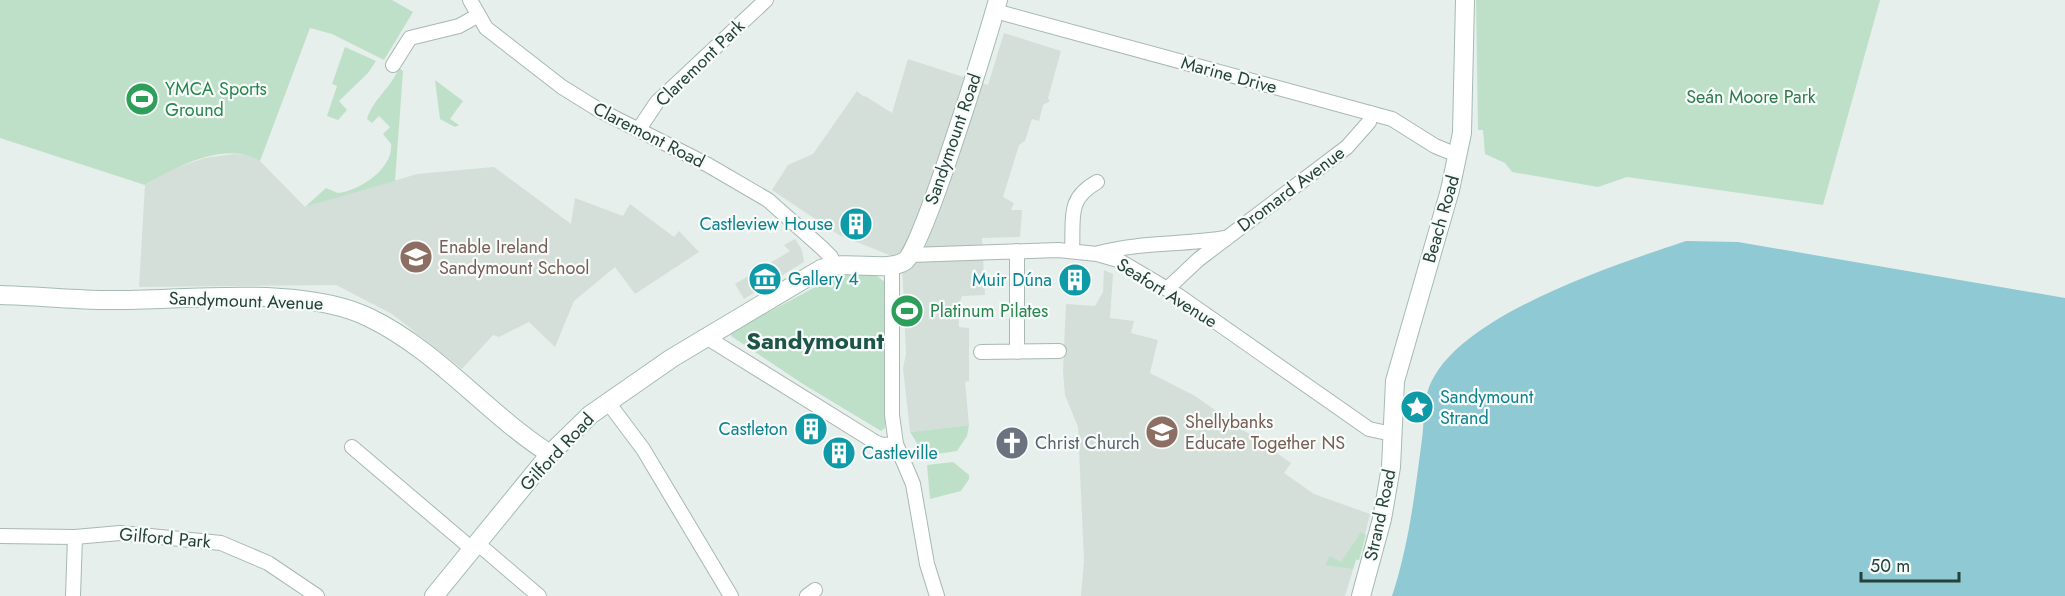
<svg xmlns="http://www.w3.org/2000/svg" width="2065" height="596" viewBox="0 0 2065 596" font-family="Jost,sans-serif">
<rect width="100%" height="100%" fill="#e6efeb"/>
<path fill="#d4dfda" d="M 1004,33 L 1061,51 L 1048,98 L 1050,101 L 1043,105 L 1039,121 L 1032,119 L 1025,141 L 1019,145 L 1003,197 L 1014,203 L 1011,210 L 1022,210 L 1020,237 L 982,238 L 985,295 L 962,296 L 958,307 L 959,327 L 969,328 L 969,381 L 965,382 L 969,425 L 910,432 L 903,368 L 906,354 L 902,264 L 897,258 L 839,235 L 772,190 L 788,165 L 813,154 L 857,91 L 864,97 L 865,96 L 892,113 L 908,59 L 988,85 Z
M 233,154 L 252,155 L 260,161 L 305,207 L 417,174 L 494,167 L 571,224 L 575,198 L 623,216 L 630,204 L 674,237 L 679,231 L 699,252 L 635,294 L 615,267 L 574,301 L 555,347 L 529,322 L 499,337 L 493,335 L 462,369 L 392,314 L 336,285 L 139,287 L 145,185 L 172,169 L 205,158 Z
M 795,239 L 802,250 L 804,262 L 744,299 L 735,284 L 790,251 L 784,245 Z
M 1104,270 L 1113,274 L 1110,318 L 1134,321 L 1131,333 L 1158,340 L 1150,373 L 1195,396 L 1291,463 L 1284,473 L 1314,494 L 1370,514 L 1359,560 L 1356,560 L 1345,596 L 1081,596 L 1084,560 L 1078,427 L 1065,395 L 1063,371 L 1066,304 L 1095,306 L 1103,292 Z"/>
<path fill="#bfe0c8" d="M 0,0 L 392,0 L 413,12 L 384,60 L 332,34 L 310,28 L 260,161 C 226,140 176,167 145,185 L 0,138 Z
M 1476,0 L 1880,0 L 1823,205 L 1627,177 L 1598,187 L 1512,172 L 1505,163 L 1485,154 L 1483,130 L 1478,130 Z
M 345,47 L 376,61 L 368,73 L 339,101 L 347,110 L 338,120 L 327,116 L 337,86 L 332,84 Z
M 399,68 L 403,71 L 395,181 L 305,207 L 326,188 L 338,193 C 359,191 394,168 391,144 L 383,134 L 390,127 L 379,116 L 372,123 L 367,119 C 373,99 391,88 399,68 Z
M 435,80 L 463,101 L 450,119 L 459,125 L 455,127 L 440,119 Z
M 845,271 L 871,272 L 889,285 L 885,428 L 881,431 L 803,384 L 731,336 L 732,332 Z
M 969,425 L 967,436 L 957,451 L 925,456 L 910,432 Z
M 953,462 L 969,475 L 969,479 L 961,491 L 930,499 L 927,465 Z
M 1361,532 L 1366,535 L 1359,560 L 1356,559 L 1353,569 L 1325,565 L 1330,556 L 1341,562 Z"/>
<path fill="#8ec9d4" d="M 1686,241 L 1738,242 L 2065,298 L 2065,596 L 1392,596 C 1409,545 1415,492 1422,439 C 1424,425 1423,409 1427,394 C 1446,318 1618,264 1686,241 Z"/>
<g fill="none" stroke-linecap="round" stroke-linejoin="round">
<defs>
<path id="street" d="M 470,0 L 486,28 L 562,87 L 599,110 L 708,165 L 768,200 L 822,248 L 831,257 L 834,264
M 995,11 L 1392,119 L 1435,146 L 1457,155
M 393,65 L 410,38 L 459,26 L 477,16
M 639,129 L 657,102 L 766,0
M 1072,250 C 1074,219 1066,199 1097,182
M 1017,251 L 1017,352
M 1099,253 C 1140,242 1183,245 1225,238
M 911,255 L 1058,250 L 1097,254 L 1118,260 L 1179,296 L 1369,429 L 1392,434
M 892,266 L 892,415 L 896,444 L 913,484 L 927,564 L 937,596
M 1167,289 L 1199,259 L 1347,147 L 1369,122 L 1371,113
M 706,337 L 875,442 L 882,445 L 896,444
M 981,352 L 1059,351
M 607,401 L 643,449 L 731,596
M 352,447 L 472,549
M 0,536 L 75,537 L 120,533 L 221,543 L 268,563 L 317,596
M 477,543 L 539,596
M 73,596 L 75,537
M 807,596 L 815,590"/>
<path id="secondary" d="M 0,295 C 33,296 67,299 100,300 C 179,302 300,283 370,318 C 438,351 486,413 550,454
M 434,596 L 550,454 L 590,415 L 672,358 L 821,269 C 847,259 887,273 905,261 C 923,249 988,35 998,0
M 1361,596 L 1382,519 L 1391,467 L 1395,381 L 1450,190 L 1462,133 L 1465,0"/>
</defs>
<use href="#street" stroke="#a8b8b2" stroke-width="16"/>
<use href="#secondary" stroke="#a4bbb3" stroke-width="20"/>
<use href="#street" stroke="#fff" stroke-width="14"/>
<use href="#secondary" stroke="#fff" stroke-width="18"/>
</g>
<defs>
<symbol id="stadium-disc" viewBox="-11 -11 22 22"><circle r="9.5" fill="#2e9e5b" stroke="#f7fbf9"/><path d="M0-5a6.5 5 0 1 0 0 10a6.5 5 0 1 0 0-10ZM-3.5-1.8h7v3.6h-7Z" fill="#fff"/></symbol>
<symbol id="building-disc" viewBox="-11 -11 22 22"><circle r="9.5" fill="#0f9aa8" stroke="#f7fbf9"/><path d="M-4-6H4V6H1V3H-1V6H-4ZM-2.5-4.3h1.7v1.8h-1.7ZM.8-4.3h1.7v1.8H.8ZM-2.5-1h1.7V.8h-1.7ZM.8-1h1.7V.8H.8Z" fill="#fff"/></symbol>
<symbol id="school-disc" viewBox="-11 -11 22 22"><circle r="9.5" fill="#8d6e63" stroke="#f7fbf9"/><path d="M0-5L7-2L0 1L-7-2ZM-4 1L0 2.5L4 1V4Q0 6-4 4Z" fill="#fff"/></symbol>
<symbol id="museum-disc" viewBox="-11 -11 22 22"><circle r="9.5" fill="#0f9aa8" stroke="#f7fbf9"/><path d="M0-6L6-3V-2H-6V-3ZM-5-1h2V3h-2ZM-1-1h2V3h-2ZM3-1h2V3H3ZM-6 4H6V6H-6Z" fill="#fff"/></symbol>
<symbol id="sight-disc" viewBox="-11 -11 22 22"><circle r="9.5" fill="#0f9aa8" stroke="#f7fbf9"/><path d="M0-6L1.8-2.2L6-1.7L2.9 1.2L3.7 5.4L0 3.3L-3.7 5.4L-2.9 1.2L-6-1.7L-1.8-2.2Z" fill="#fff"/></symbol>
<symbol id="church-disc" viewBox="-11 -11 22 22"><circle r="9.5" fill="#6b7280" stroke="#f7fbf9"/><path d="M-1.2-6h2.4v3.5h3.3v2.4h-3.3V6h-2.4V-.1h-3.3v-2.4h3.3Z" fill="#fff"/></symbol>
</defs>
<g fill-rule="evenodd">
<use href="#stadium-disc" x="123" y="80" width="38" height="38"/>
<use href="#building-disc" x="837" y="205" width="38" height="38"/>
<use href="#school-disc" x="397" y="238" width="38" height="38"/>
<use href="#museum-disc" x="746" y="260" width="38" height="38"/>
<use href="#building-disc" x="1056" y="261" width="38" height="38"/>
<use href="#stadium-disc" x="888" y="292" width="38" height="38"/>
<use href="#sight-disc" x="1398" y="388" width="38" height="38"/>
<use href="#building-disc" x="792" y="410" width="38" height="38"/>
<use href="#school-disc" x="1143" y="413" width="38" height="38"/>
<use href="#church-disc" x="993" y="424" width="38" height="38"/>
<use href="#building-disc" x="820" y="434" width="38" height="38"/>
</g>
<g text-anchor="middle" stroke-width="4.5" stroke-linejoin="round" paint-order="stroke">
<g font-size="18" fill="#24423a" stroke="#f7fbf9">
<text transform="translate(700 63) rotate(-44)" y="6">Claremont Park</text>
<text transform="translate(1229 75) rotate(15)" y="6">Marine Drive</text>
<text transform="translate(649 135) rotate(27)" y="6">Claremont Road</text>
<text transform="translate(953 139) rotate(-71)" y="6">Sandymount Road</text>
<text transform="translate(1291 189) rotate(-37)" y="6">Dromard Avenue</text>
<text transform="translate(1441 219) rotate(-74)" y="6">Beach Road</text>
<text transform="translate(1167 293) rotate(32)" y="6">Seafort Avenue</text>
<text transform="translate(246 301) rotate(2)" y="6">Sandymount Avenue</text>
<text transform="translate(557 452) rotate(-47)" y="6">Gilford Road</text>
<text transform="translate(1380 515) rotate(-78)" y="6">Strand Road</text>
<text transform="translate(165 538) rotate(5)" y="6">Gilford Park</text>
</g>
<g font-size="18" fill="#27864d" stroke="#f7fbf9" text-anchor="start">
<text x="165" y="95">YMCA Sports<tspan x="165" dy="21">Ground</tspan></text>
<text x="930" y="317">Platinum Pilates</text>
</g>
<g font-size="18" fill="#2d7a4b" stroke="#f7fbf9">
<text x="1751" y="103">Seán Moore Park</text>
</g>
<g font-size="18" fill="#0d838f" stroke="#f7fbf9" text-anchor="end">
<text x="833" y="230">Castleview House</text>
<text x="788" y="285" text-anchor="start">Gallery 4</text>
<text x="1052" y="286">Muir Dúna</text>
<text x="1440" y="403" text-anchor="start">Sandymount<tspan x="1440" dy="21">Strand</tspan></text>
<text x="788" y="435">Castleton</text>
<text x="862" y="459" text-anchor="start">Castleville</text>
</g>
<g font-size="18" fill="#785e54" stroke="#f7fbf9" text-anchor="start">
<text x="439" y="253">Enable Ireland<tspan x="439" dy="21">Sandymount School</tspan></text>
<text x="1185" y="428">Shellybanks<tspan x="1185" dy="21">Educate Together NS</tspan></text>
</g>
<g font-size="18" fill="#5b616d" stroke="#f7fbf9" text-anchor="start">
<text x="1035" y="449">Christ Church</text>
</g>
<g font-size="24" font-weight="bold" fill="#1f5548" stroke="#f7fbf9">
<text x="815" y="349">Sandymount</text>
</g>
</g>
<path d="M1861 572v9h98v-9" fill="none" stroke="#24423a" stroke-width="3"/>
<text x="1870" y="572" font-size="18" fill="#24423a" stroke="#f7fbf9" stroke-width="4.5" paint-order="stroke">50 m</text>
</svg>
